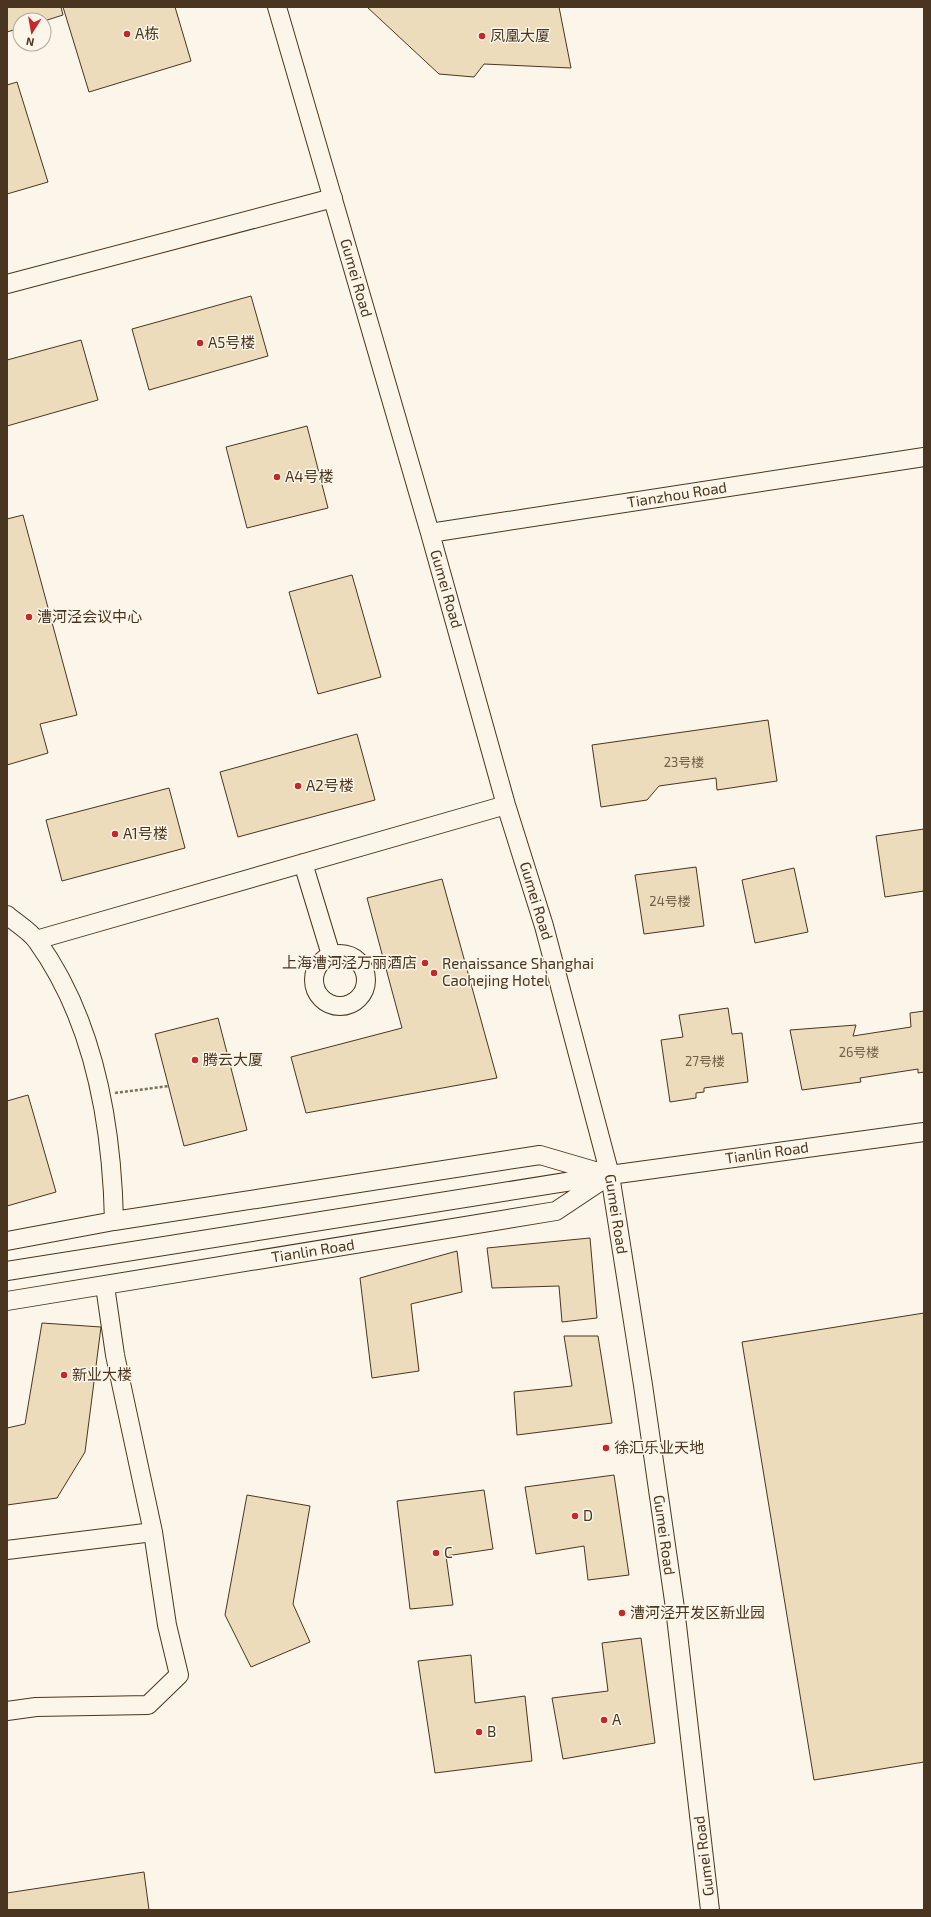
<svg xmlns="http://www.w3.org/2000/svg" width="931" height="1917" viewBox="0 0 931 1917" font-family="'Exo 2','Noto Sans SC',sans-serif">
<rect width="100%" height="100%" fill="#fbf6e9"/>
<path fill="#ecdcbc" stroke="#4a3520" d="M 7,7 L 61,7 L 63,15 L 44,21 L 20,20 L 20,28 L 7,32 Z
M 63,7 L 175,7 L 191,61 L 89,92 Z
M 367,7 L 559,7 L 571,68 L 484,64 L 474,77 L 439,74 Z
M 17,82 L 48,182 L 7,194 L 7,85 Z
M 251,296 L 268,356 L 149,390 L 132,329 Z
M 81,340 L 98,400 L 7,426 L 7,360 Z
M 307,426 L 328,508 L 247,528 L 226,447 Z
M 23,515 L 77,715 L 40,724 L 48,753 L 7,765 L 7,519 Z
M 352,575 L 381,677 L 318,694 L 289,592 Z
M 768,720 L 777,781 L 717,790 L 716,778 L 659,786 L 647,800 L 601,807 L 592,745 Z
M 357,734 L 375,800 L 238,837 L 220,772 Z
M 169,788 L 185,848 L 62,881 L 46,820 Z
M 924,829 L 924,891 L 885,897 L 876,836 Z
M 696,867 L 704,926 L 644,934 L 635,875 Z
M 794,868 L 808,932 L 755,943 L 742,880 Z
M 442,879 L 497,1078 L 306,1113 L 291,1057 L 402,1028 L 367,898 Z
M 728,1008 L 732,1034 L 742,1033 L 748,1082 L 704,1088 L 704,1092 L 696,1093 L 696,1098 L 670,1102 L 661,1040 L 683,1037 L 679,1015 Z
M 924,1011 L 924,1072 L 918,1073 L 918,1069 L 860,1078 L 861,1082 L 802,1090 L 790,1030 L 856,1025 L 853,1036 L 911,1027 L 910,1013 Z
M 218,1018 L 247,1130 L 184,1146 L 155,1034 Z
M 28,1095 L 56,1192 L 7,1206 L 7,1101 Z
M 590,1238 L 597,1318 L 562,1322 L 559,1286 L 492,1288 L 487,1248 Z
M 457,1251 L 462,1292 L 411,1304 L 419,1371 L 372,1378 L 360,1278 Z
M 924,1313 L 924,1762 L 814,1780 L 742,1342 Z
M 42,1323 L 101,1327 L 85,1452 L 57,1498 L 7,1505 L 7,1428 L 25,1424 Z
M 564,1336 L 598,1336 L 612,1423 L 517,1435 L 514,1392 L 572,1386 Z
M 614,1475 L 629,1575 L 588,1580 L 584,1546 L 536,1554 L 525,1487 Z
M 484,1490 L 493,1549 L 446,1556 L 453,1605 L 410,1609 L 397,1501 Z
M 247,1495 L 310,1506 L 293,1604 L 310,1642 L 251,1667 L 225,1615 Z
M 641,1638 L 655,1743 L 563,1759 L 552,1698 L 608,1691 L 602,1643 Z
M 471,1655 L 475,1703 L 525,1696 L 532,1761 L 435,1773 L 418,1661 Z
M 144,1872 L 149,1910 L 7,1910 L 7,1893 Z"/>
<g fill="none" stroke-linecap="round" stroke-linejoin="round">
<defs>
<path id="minor" d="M 277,7 L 430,533 L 506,805 L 544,926 L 610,1175 L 643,1385 L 675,1608 L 710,1910
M 7,284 L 333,198
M 430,533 L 924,457
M 303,863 L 331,955
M 7,915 C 16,923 30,931 37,941 C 94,1020 112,1126 114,1221
M 36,940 L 506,805
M314 980a26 26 0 1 1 52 0a26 26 0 1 1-52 0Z
M 7,1241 L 114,1221 L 540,1155 L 605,1174
M 7,1271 L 610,1175 L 924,1132
M 7,1301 L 556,1211 L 604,1179
M 7,1550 L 153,1532
M 7,1711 L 36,1707 L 148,1705 L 179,1675 L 167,1625 L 153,1532 L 115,1355 L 105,1286"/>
</defs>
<use href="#minor" stroke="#4a3520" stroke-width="20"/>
<path stroke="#7f6f5c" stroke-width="2.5" stroke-dasharray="3 2" stroke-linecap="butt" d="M 115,1093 L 169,1086"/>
<use href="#minor" stroke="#fbf6e9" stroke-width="18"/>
</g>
<g fill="#c62828" stroke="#fbf6e9" stroke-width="1.5">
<circle cx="127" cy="34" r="4"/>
<circle cx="482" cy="36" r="4"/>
<circle cx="200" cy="343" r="4"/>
<circle cx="277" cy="477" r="4"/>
<circle cx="29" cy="617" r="4"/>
<circle cx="298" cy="786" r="4"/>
<circle cx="115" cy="834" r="4"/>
<circle cx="425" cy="963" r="4"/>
<circle cx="434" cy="973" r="4"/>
<circle cx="195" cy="1060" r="4"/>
<circle cx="64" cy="1375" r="4"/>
<circle cx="606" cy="1448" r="4"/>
<circle cx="575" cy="1516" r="4"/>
<circle cx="436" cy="1553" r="4"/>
<circle cx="622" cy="1613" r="4"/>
<circle cx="604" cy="1720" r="4"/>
<circle cx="479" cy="1732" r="4"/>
</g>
<g text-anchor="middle" stroke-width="3" stroke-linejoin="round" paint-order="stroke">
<g font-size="13" fill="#725f47">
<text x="684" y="767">23号楼</text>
<text x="670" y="906">24号楼</text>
<text x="859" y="1057">26号楼</text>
<text x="705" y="1066">27号楼</text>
</g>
<g font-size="15" fill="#4a3520" stroke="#fbf6e9" text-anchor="start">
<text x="135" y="39">A栋</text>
<text x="490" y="41">凤凰大厦</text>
<text x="208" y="348">A5号楼</text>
<text x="285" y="482">A4号楼</text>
<text x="37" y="622">漕河泾会议中心</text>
<text x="306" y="791">A2号楼</text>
<text x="123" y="839">A1号楼</text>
<text x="417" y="968" text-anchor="end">上海漕河泾万丽酒店</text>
<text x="442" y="969">Renaissance Shanghai<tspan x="442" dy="17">Caohejing Hotel</tspan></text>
<text x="203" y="1065">腾云大厦</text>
<text x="72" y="1380">新业大楼</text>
<text x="614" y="1453">徐汇乐业天地</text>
<text x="583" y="1521">D</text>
<text x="444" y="1558">C</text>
<text x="630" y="1618">漕河泾开发区新业园</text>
<text x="612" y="1725">A</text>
<text x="487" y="1737">B</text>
</g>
<g font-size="15" fill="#4a3520" stroke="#fbf6e9">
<text transform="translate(356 278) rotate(74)" y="5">Gumei Road</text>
<text transform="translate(677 495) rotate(-9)" y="5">Tianzhou Road</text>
<text transform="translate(446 589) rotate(74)" y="5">Gumei Road</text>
<text transform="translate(536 901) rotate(73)" y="5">Gumei Road</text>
<text transform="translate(767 1153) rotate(-8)" y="5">Tianlin Road</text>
<text transform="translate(616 1214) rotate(81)" y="5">Gumei Road</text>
<text transform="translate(313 1251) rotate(-9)" y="5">Tianlin Road</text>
<text transform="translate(664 1535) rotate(82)" y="5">Gumei Road</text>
<text transform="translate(704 1856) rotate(-97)" y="5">Gumei Road</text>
</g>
</g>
<rect width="931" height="1917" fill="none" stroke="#4a3520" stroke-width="16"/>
<g transform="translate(32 32) rotate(191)"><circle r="19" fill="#fbf6e9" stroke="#b4a999"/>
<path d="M0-3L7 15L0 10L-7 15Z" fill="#c62828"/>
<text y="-6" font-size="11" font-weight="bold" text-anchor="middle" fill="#4a3520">N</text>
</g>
</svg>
